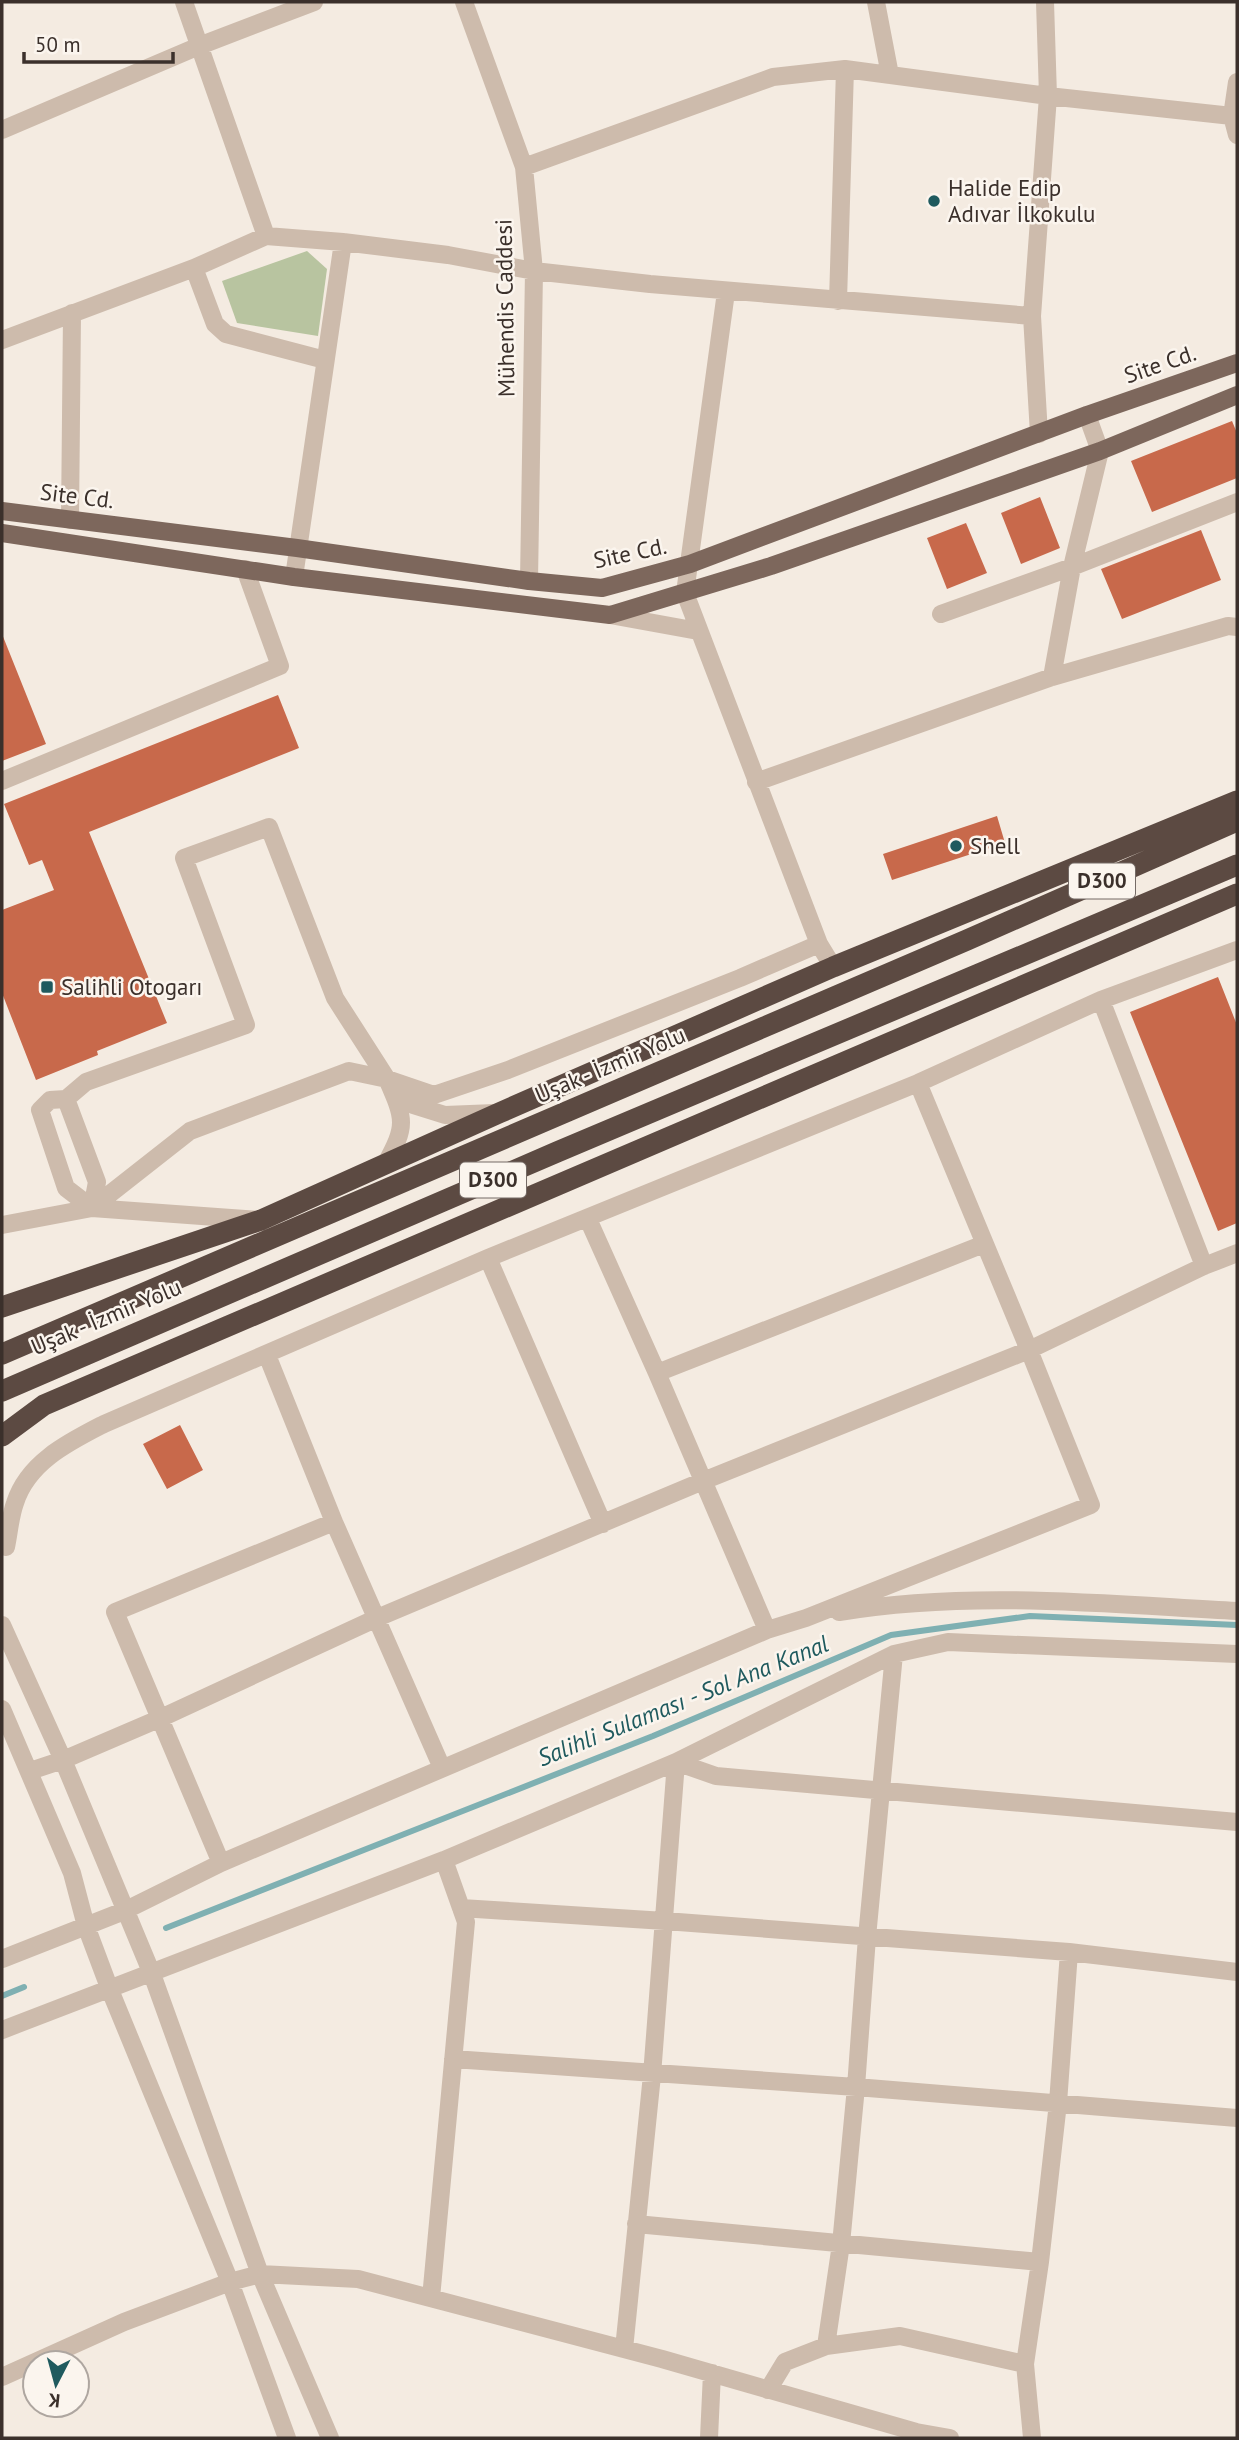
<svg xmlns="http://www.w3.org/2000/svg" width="1239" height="2440" viewBox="0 0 1239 2440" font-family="'PT Sans',sans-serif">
<rect width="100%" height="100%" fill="#f4ebe1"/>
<path fill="#b8c4a0" d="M 307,251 L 327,269 L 318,336 L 237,323 L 222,281 Z"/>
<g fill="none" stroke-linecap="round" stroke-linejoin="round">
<path stroke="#7fb0b2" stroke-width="6" d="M 166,1928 L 653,1736 L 891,1635 L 1030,1616 L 1237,1625
M 2,1996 L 24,1987"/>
</g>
<path fill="#c8694b" d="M 1232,421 L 1237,433 L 1237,478 L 1152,512 L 1131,461 Z
M 1040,497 L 1060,548 L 1021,564 L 1001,513 Z
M 966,523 L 987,573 L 947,589 L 927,538 Z
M 1201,530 L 1221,580 L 1122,619 L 1101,569 Z
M 2,634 L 46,744 L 2,761 Z
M 278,695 L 299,748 L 89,832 L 167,1023 L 97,1051 L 98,1055 L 36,1080 L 2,993 L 2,910 L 54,890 L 42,860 L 29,865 L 4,804 Z
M 997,816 L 1005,843 L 892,880 L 883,854 Z
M 1218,977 L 1237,1025 L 1237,1223 L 1218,1231 L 1130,1012 Z
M 180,1425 L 203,1470 L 167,1489 L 143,1444 Z"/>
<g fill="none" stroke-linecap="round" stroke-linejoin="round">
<path stroke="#cdbbac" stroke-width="18" d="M 184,2 L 266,236
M 464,2 L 524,167 L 534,271 L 529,581
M 876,2 L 890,75
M 1237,82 L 1232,116 L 1237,135
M 2,130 L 199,46 L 314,2
M 524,167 L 773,77 L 845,69 L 1048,96 L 1232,116
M 194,268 L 215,324 L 226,334 L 325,360
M 726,292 L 685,593 L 819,944 L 833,967
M 838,301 L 845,69
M 2,340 L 194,268 L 266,236 L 343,242 L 448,255 L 534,271 L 650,284 L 1032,316
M 1039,434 L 1032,316 L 1048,96 L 1045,2
M 70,520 L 72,313
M 294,577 L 343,242
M 941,614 L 1072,567 L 1237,502
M 610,615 L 698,631
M 1052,677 L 1072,567 L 1100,451 L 1087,415
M 2,781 L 280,666 L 245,569
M 756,782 L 1052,677 L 1228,626 L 1237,627
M 1101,1000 L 1204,1266
M 66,1099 L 97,1182 L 92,1208
M 385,1165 C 407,1125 405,1120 387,1079 L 413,1105 L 445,1115 L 495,1113
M 588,1219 L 657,1373 L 767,1630
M 258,1220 L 92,1208 L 66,1188 L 40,1110 L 50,1100 L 66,1099 L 86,1082 L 246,1025 L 184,858 L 269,827 L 335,998 L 387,1079
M 2,1225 L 92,1208 L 190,1131 L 349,1071 L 387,1079 L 434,1095 L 508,1070 L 740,978 L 819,944
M 488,1258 L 603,1524
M 267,1355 L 334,1522 L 442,1768
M 657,1373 L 984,1244
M 6,1547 C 9,1533 10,1517 15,1503 C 28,1462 69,1442 104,1424 L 488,1258 L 918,1083 L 1101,1000 L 1237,950
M 839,1612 C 971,1590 1105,1604 1237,1611
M 2,1625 L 63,1760 L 152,1974 L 260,2274 L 330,2438
M 2,1709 L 72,1873 L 86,1926 L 110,1990 L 230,2282 L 287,2438
M 30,1771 L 63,1760 L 161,1718 L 377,1618 L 703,1481 L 1029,1350 L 1204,1266 L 1237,1253
M 221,1863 L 115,1612 L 334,1522
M 461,1908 L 665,1921 L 1069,1952 L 1237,1972
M 2,1959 L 124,1911 L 221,1863 L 767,1630 L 806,1618 L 1091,1505 L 1029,1350 L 918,1083
M 2,2030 L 444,1860 L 676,1762 L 894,1654 L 948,1642 L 1237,1654
M 453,2059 L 856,2087 L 1237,2118
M 636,2224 L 1040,2262
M 431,2298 L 466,1922 L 444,1860
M 826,2346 L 841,2244 L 856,2087 L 867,1937 L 894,1654
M 624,2349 L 652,2075 L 676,1762 L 716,1776 L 1237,1822
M 2,2377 L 124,2322 L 230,2282 L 260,2274 L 358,2279 L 662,2359 L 916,2432 L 950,2438
M 768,2390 L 785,2362 L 826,2346 L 900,2336 L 1025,2364
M 709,2438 L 712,2373
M 1032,2438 L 1025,2364 L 1040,2262 L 1058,2103 L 1069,1952"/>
<path stroke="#7d675c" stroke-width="18" d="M 2,511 L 297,548 L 529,581 L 602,588 L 690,564 L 1087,415 L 1237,363
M 2,533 L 294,577 L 610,615 L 771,566 L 1100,451 L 1237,395"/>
<path stroke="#5c4a42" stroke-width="21" d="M 2,1307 L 261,1220 L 499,1113 L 833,967 L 1237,801
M 2,1354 L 967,940 L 1237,821
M 2,1391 L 557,1152 L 1237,865
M 2,1436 L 44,1405 L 1237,894"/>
</g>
<g fill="#1f5a5e" stroke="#fbf5ee" stroke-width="2.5">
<circle cx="934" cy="201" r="7"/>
<circle cx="956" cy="846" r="7"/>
<rect x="40" y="980" width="14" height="14" rx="3.5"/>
</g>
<g text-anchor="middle" stroke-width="5" stroke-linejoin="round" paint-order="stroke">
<g fill="#fbf5ee" stroke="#756b66" stroke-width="2">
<rect x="1069" y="863.5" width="66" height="35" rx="5"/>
<rect x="460" y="1162.5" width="66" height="35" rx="5"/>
</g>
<g font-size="21" font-weight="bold" fill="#3b302b">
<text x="1102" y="888">D300</text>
<text x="493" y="1187">D300</text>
</g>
<g font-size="23" fill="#3b302b" stroke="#fbf5ee" text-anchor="start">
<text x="948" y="196">Halide Edip<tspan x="948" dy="26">Adıvar İlkokulu</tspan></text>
<text x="970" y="854">Shell</text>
<text x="61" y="995">Salihli Otogarı</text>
</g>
<g font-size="23" fill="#3b302b" stroke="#fbf5ee">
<text transform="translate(505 308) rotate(-91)" y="8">Mühendis Caddesi</text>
<text transform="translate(1160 364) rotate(-19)" y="8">Site Cd.</text>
<text transform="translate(77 496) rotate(7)" y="8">Site Cd.</text>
<text transform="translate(630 553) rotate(-12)" y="8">Site Cd.</text>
<text transform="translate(610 1065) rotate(-23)" y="8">Uşak - İzmir Yolu</text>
<text transform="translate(106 1317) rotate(-23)" y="8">Uşak - İzmir Yolu</text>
</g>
<g font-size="24" font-style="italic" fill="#1f5a5e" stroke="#fbf5ee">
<text transform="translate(683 1701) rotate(-22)" y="8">Salihli Sulaması - Sol Ana Kanal</text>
</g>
</g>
<rect width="1239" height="2440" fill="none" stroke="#3b302b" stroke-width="7"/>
<g transform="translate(56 2384) rotate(186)"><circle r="33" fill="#fbf5ee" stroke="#aea6a0" stroke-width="2"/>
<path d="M0-5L12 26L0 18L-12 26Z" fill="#1f5a5e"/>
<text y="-10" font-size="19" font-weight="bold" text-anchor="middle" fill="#3b302b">K</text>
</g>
<path d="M24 52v10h149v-10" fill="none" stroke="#3b302b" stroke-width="3.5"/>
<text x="35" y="52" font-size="21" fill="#3b302b" stroke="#fbf5ee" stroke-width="5" paint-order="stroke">50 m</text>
</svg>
